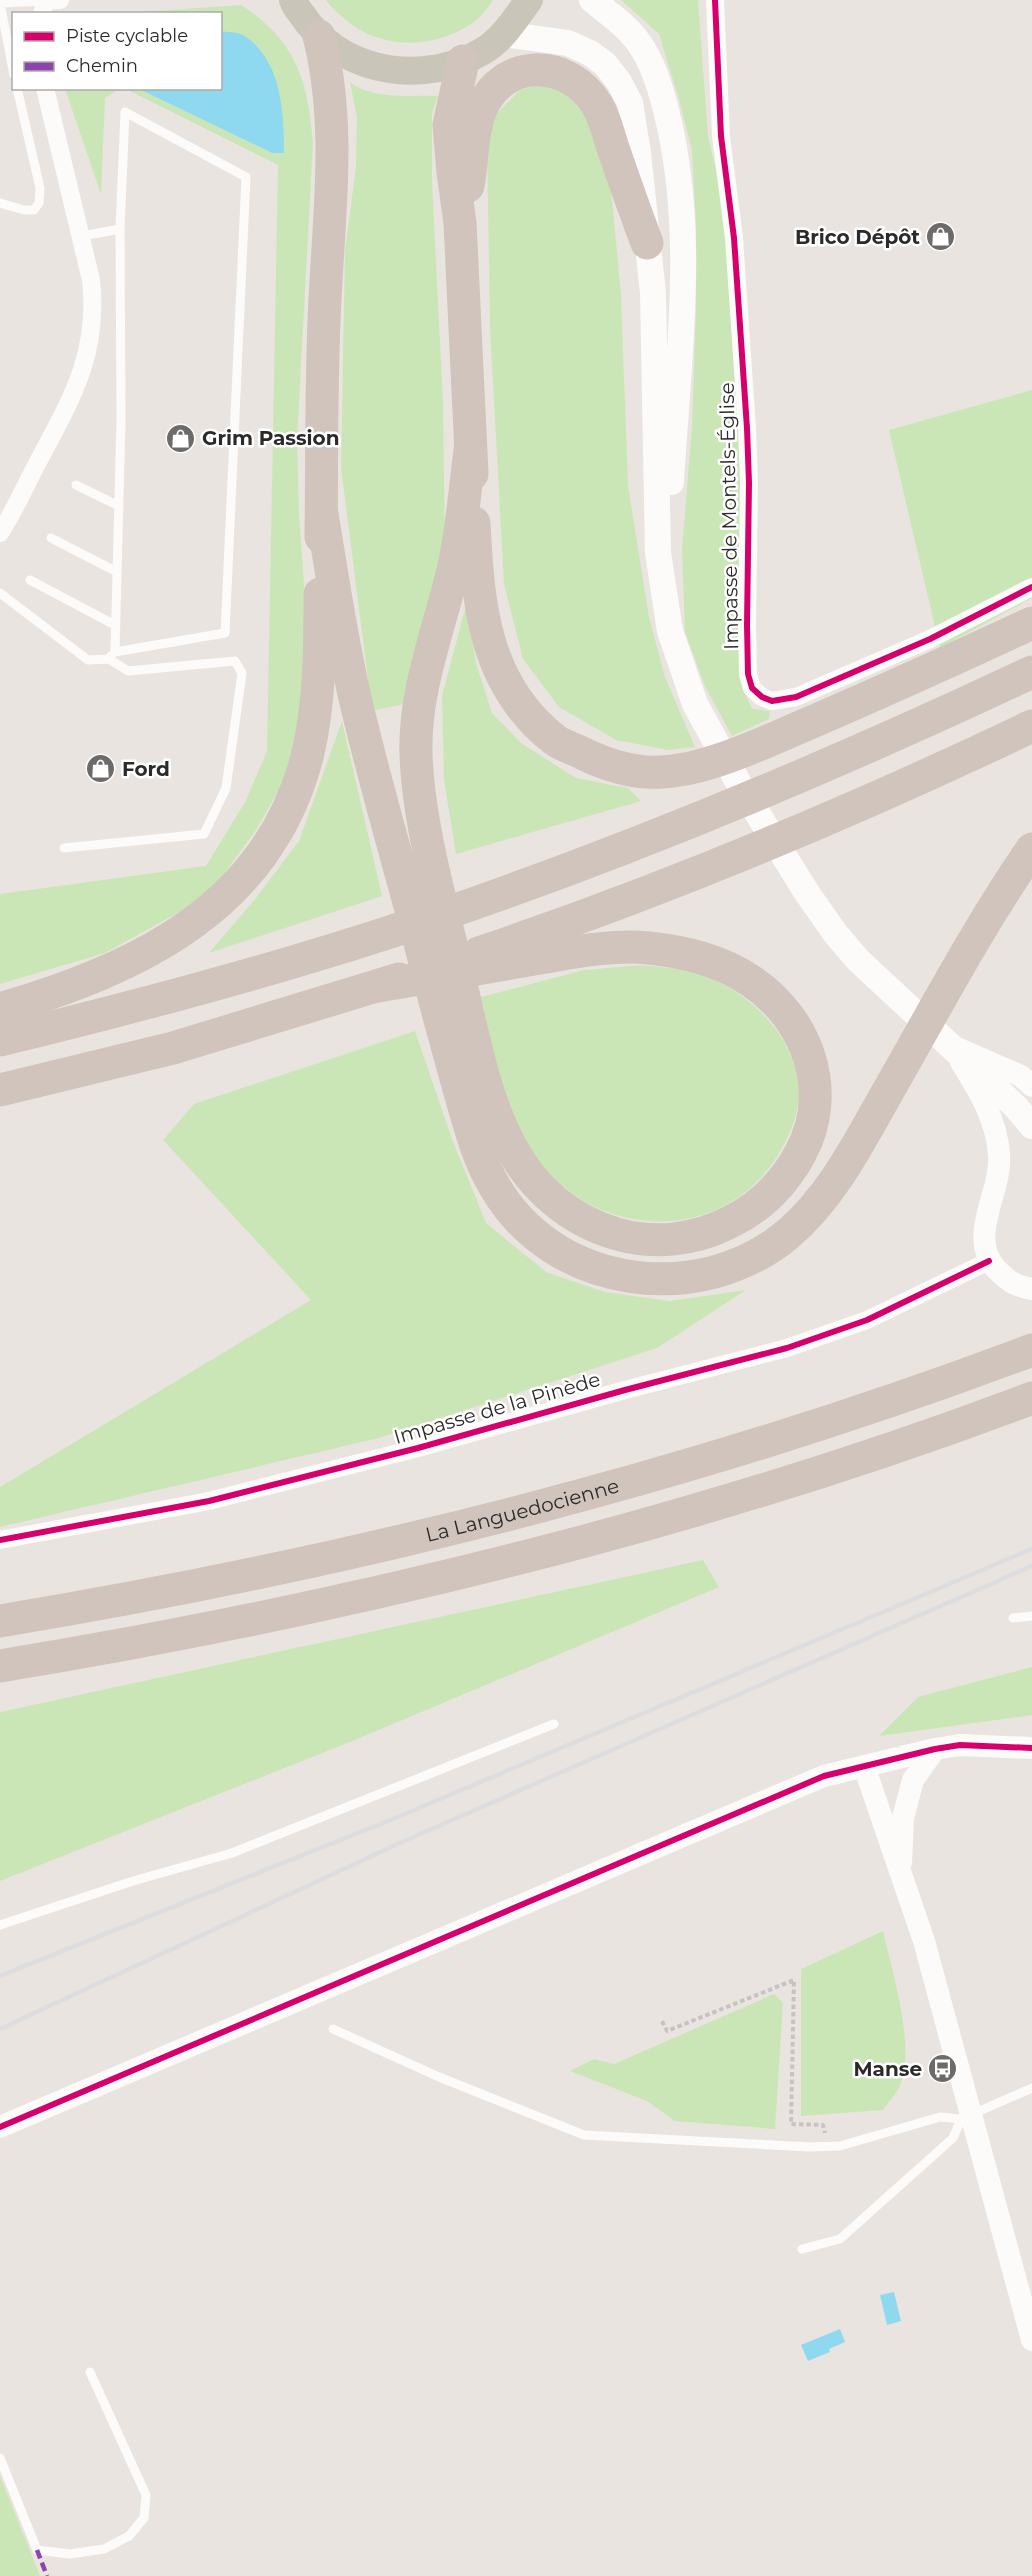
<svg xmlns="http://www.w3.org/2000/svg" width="1032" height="2576" viewBox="0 0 1032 2576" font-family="Montserrat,sans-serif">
<rect width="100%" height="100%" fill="#e9e4df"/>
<path fill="#cbe6b6" d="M 326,0 L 493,0 C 489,6 484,13 479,18 C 441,49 383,52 346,20 C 339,14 331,8 326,0 Z
M 621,0 L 698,0 L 708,136 L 720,188 L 725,226 L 739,417 L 742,537 L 737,601 L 741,684 L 752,709 L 770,711 L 769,719 L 732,736 L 705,686 L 685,632 L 682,550 L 692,427 L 696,310 L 696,225 L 692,150 L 678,96 L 659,34 Z
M 241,5 C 296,40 308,81 313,143 L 297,439 L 299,514 L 307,628 L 299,724 L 287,776 L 256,830 L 224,874 L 194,904 L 105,953 L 0,984 L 0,894 L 206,866 L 245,802 L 267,751 L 278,165 L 126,89 L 139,89 L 272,153 L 242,35 L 221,31 L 220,14 L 129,13 Z
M 350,82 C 373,100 410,95 438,96 L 432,113 L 432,182 L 443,402 L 445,554 L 404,704 L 372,711 L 341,467 L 345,250 L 356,167 L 357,118 Z
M 536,86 L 553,86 L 565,92 L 591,123 L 611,189 L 621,295 L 628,485 L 649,617 L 665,677 L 695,747 L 668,750 L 616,740 L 559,707 L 523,659 L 504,584 L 490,328 L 487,144 L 497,113 L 520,90 Z
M 65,89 L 119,89 L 105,98 L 101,194 Z
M 1032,390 L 1032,598 L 940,648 L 889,430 Z
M 466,605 L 476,663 L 492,713 L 521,743 L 576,778 L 628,788 L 641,801 L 456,854 L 444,780 L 442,696 Z
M 342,721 L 382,896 L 209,953 L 256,898 L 299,841 Z
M 641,965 C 663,967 684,969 704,976 C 750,992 795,1037 799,1088 C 800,1108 792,1131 782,1148 C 745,1217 664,1239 595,1207 C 559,1190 519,1145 506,1108 C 502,1097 500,1083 498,1072 C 492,1047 487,1022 481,997 L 584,970 Z
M 415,1031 L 452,1139 L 486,1223 L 546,1272 L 605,1292 L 670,1301 L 746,1290 L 657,1348 L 379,1438 L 0,1527 L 0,1487 L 311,1300 L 163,1140 L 194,1104 Z
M 703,1560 L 719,1587 L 350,1742 L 0,1881 L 0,1712 Z
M 1032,1667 L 1032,1715 L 879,1736 L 918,1697 Z
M 883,1931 C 892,1970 915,2045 901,2083 C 898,2092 888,2102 883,2110 L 801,2116 L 801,1969 Z
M 774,1994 L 783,2003 L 775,2129 L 675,2121 L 647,2101 L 570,2071 L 594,2059 L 614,2064 Z
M 0,2476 L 40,2576 L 0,2576 Z"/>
<path fill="#8ed9f0" d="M 221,31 C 227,32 237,32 243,35 C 282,59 284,113 284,153 L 272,153 L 139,89 L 220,88 Z
M 894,2292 L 901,2321 L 887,2325 L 880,2295 Z
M 840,2329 L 845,2342 L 829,2349 L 830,2352 L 808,2361 L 801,2345 Z"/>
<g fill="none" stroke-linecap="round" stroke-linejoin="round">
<path stroke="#c5c4c4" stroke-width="4" stroke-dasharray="4.5 3" stroke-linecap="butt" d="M 662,2021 L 667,2031 L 794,1980 L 791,2124 L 823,2125 L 825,2133"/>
<path stroke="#fcfbfa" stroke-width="9" d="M 0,3 L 14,75
M 0,3 L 45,1
M 0,203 L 24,210 L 34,210 L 39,203 L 40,188 L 17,88
M 82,236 L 120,229 L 125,112 L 246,177 L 225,633 L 115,652 L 121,420 L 120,229
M 76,485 L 119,506
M 51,538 L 117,572
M 30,580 L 115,625
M 0,593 L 88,660 L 109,659 L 111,656
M 64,848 L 204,834 L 226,788 L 242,673 L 235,661 L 128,671 L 109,659
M 1013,1618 L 1032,1616
M 0,1925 L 133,1881 L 232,1853 L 554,1724
M 333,2029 L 439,2077 L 584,2135 L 810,2147 L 840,2146 L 940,2117 L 961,2119 L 1032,2088
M 802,2249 L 840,2239 L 953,2138 L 961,2119
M 0,2458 L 37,2550 L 70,2554 L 104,2549 L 129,2536 L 144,2518 L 146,2495 L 90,2372"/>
<path stroke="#fcfbfa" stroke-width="18" d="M 715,0 L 721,136 L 734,238 L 747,428 L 749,483 L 747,625 L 748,674 L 752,688 L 762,697 L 772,701 L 796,697 L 930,639 L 1032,587
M 42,14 L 45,1 L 60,0
M 0,533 C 15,510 26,484 39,460 C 72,398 99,353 91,280 L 45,88
M 0,1540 L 209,1501 L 418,1448 L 625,1390 L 787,1348 L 867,1320 L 989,1261"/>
<path stroke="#fcfbfa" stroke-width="22" d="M 957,1048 L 1021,1076 L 1032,1086
M 961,1062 C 979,1091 997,1120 999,1155 C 1002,1193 966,1237 997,1270 C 1011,1283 1013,1285 1032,1289
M 864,1766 L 924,1941 L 1032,2340
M 901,1862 L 903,1818 L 913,1780 L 935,1749
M 0,2127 L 824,1776 L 935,1749 L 960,1745 L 1032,1748"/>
<path stroke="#fcfbfa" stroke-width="26" d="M 592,0 C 608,13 627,26 639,43 C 653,63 660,87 666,110 C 697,231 678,360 671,482
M 504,34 L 568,43 L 590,53 L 605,64 L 619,82 L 630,103 L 638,153 L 653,293 L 658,553 L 670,631 L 695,704 L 739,784 L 807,893 L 835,933 L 858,960 L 1015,1106 L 1032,1126"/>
<path stroke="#cac5b9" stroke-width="28" d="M 293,0 C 296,9 303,15 308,23 C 350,75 426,85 483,51 C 503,39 515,19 529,0"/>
<g stroke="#d0c4bc" stroke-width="33">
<path d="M 319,36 C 343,130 327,227 324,322 C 321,394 322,465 321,537"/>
<path d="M 463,61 L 449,125 L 453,172 L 460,223 L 472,474"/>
<path d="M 468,186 C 473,160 471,134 481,109 C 504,56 569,59 597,105 C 605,117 608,134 613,148 C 624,180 635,211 647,243"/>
<path d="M 322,514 C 332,575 341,637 355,698 C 376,788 403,877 426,966 C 437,1010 449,1053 461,1096 C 470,1127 478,1159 495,1187 C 554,1289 700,1308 788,1234 C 832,1197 859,1142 887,1093 C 934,1011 978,927 1032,849"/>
<path d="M 474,523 C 478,605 484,685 555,740 C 563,746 575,749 584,754 C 609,766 634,774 662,772 C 709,770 769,740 812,722 C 886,690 959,657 1032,623"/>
<path d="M 479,953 C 668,889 852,812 1032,726"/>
<path d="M 378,986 C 430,977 482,968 534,959 C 571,953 611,944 649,948 C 685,952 720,960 751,981 C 808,1019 834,1092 800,1154 C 783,1185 761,1207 730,1222 C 695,1240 655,1245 617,1234 C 571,1221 533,1189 511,1147 C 485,1099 475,1042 462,989 C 445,916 418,827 416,753 C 414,690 440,627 454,566 C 462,529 465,489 470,451"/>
<path d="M 0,1009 C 137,969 268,908 307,757 C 320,704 320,648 320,594"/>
<path d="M 0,1040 C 132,1008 264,973 393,931 C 612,859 824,770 1032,672"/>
<path d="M 0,1090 L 173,1048 L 399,979"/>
<path id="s1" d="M 0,1621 C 351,1563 698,1476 1032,1350"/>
<path d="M 0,1666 C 351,1608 699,1524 1032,1398"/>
</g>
<path stroke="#dddddf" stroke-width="4.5" d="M 0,1976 L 393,1819 L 1032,1549
M 0,2029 L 402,1842 L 1032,1566"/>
<path stroke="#8e44ad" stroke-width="4.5" stroke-dasharray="9 4.5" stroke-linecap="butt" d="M 37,2550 L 47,2576"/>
<defs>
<path id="cycleway" d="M 715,0 L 721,136 L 734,238 L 747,428 L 749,483 L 747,625 L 748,674 L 752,688 L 762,697 L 772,701 L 796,697 L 930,639 L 1032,587
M 0,1540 L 209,1501 L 418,1448 L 625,1390 L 787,1348 L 867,1320 L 989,1261
M 0,2127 L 824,1776 L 935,1749 L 960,1745 L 1032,1748"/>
</defs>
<use href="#cycleway" stroke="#fff" stroke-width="10"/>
<use href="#cycleway" stroke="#d6006c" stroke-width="6"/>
</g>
<defs>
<symbol id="shop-disc" viewBox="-11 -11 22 22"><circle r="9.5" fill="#6d6b69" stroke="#fff"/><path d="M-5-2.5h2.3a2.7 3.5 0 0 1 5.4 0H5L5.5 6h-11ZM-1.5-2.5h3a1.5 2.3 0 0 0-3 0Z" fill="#fff"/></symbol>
<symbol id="bus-disc" viewBox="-11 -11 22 22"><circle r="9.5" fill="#6d6b69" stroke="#fff"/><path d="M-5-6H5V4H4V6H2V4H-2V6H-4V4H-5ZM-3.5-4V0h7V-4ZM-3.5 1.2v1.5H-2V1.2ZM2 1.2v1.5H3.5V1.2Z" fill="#fff"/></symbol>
</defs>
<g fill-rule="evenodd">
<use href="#shop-disc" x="924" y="220" width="33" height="33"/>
<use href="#shop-disc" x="164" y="422" width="33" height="33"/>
<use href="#shop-disc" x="84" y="752" width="33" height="33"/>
<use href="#bus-disc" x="926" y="2052" width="33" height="33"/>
</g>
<g text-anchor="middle" stroke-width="5" stroke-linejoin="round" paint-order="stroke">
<g font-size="20" font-weight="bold" fill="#2a2a2a" stroke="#fff" text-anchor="end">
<text x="920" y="244">Brico Dépôt</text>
<text x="202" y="445" text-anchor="start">Grim Passion</text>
<text x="122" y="776" text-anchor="start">Ford</text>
<text x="922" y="2076">Manse</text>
</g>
<g font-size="20" fill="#2a2a2a" stroke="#fff">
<text transform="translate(729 516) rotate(-91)" y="7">Impasse de Montels-Église</text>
<text transform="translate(497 1408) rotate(-16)" y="7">Impasse de la Pinède</text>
<text dy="7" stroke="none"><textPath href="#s1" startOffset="534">La Languedocienne</textPath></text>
</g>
</g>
<rect x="12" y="12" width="210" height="78" fill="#ffffff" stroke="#aaaaaa" stroke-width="1.5"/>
<rect x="24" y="32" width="30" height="9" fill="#d6006c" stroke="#aaaaaa" stroke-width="1.5"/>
<text x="66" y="42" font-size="18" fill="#2a2a2a">Piste cyclable</text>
<rect x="24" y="62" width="30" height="9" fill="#8e44ad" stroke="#aaaaaa" stroke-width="1.5"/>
<text x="66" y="72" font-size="18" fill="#2a2a2a">Chemin</text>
</svg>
